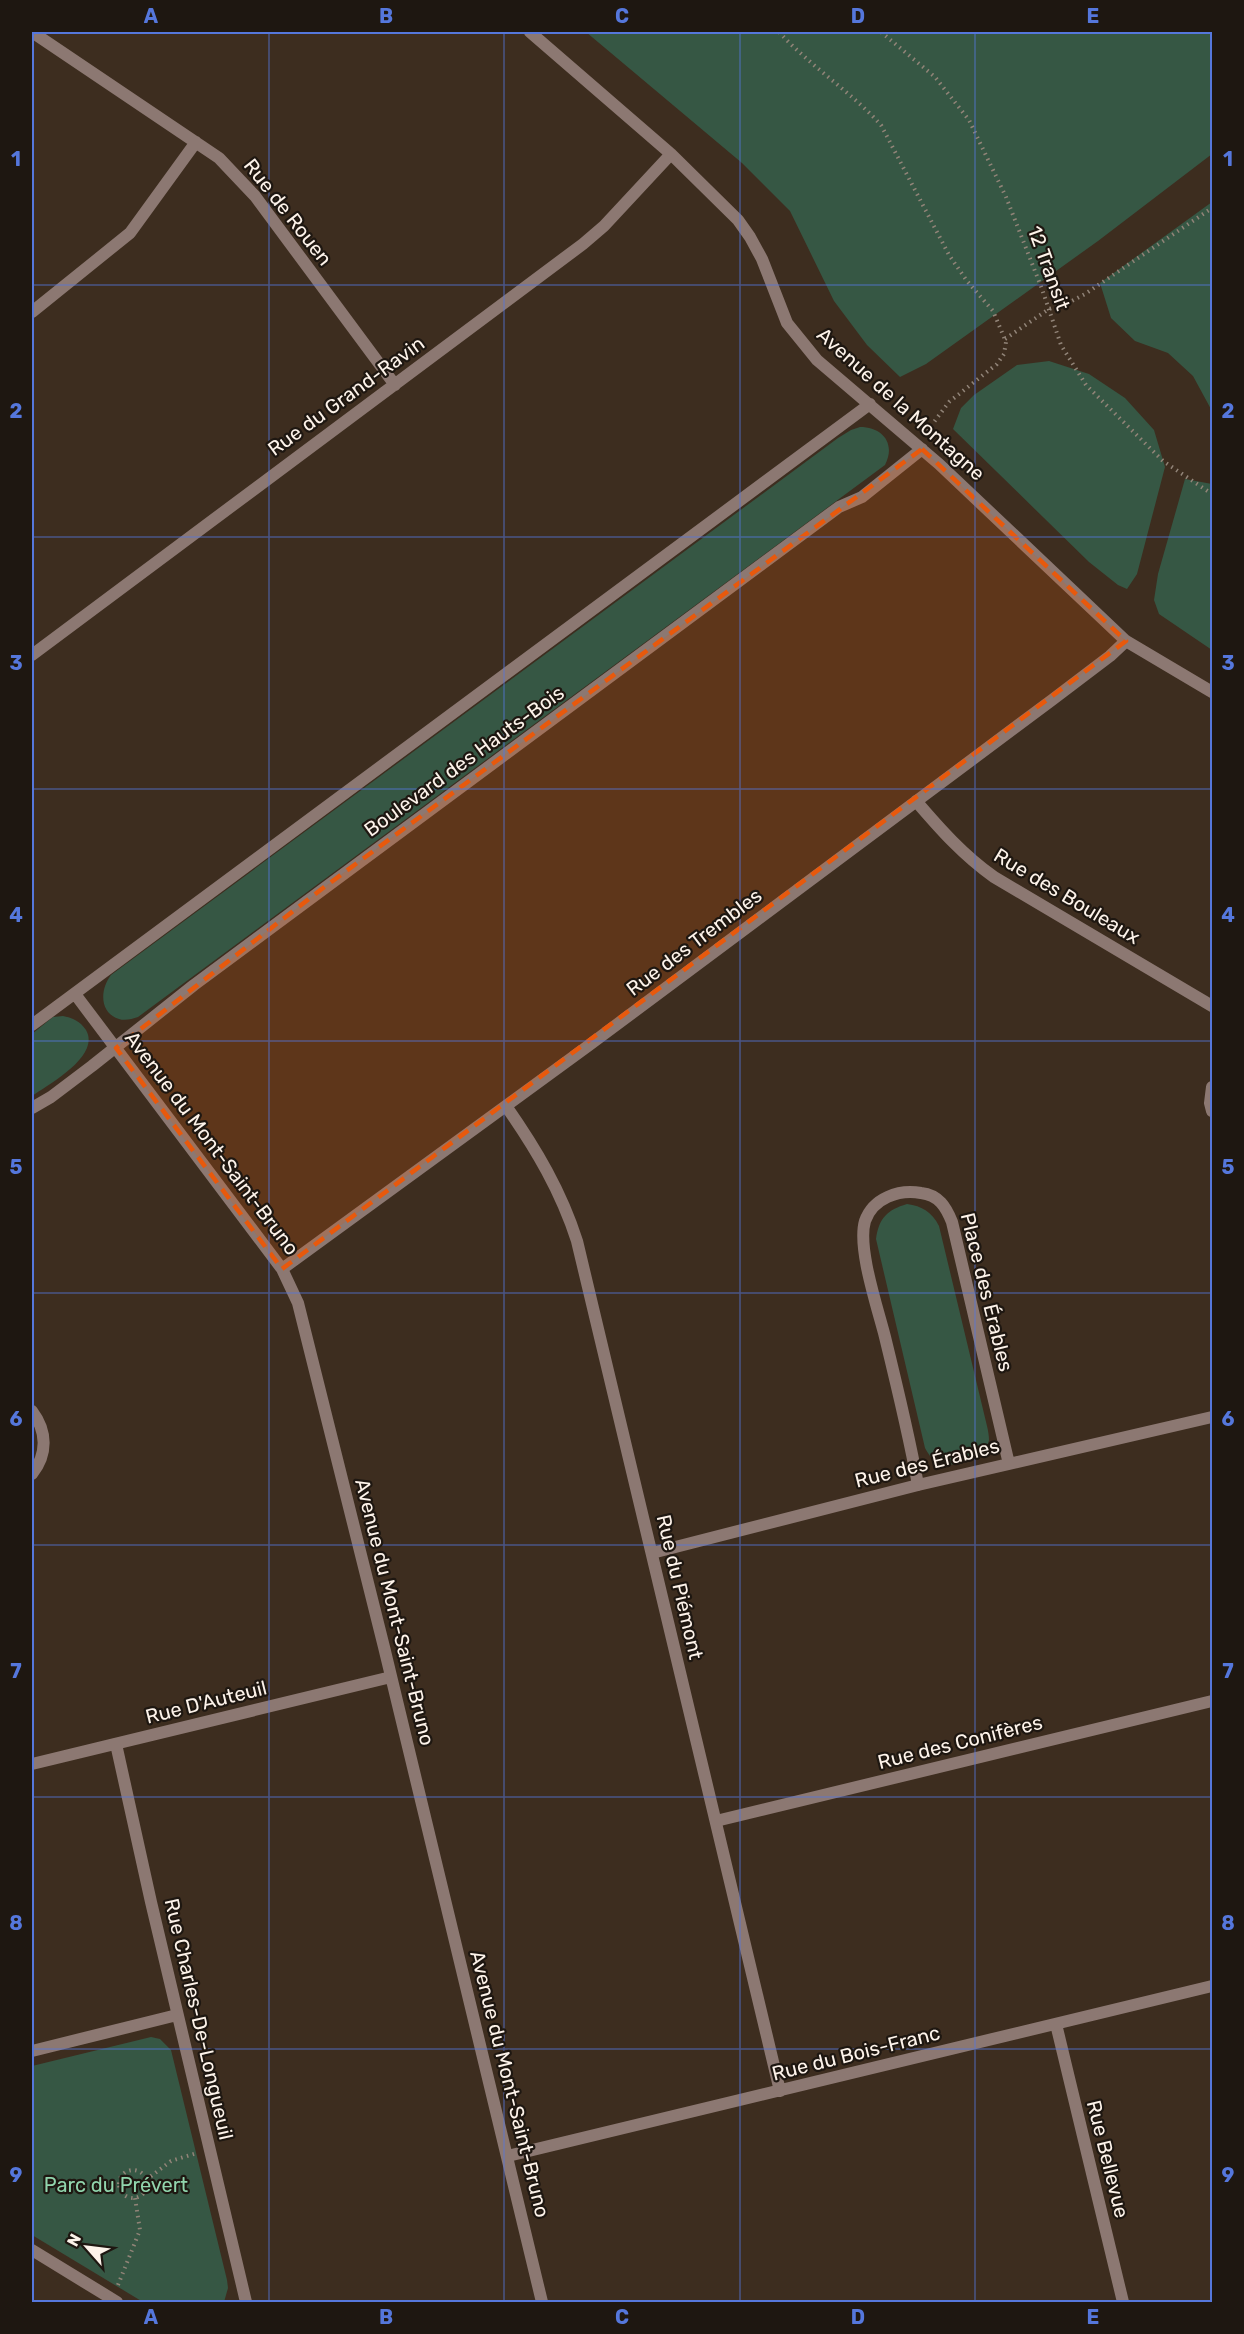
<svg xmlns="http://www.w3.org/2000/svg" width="1244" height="2334" viewBox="0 0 1244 2334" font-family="Rubik,sans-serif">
<rect width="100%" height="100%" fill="#3d2d1f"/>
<path fill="#365744" d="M 586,32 L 1212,32 L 1212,154 L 1098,241 L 926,364 L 900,377 L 867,345 L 834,301 L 790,211 L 742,163 Z
M 1212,202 L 1212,411 L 1193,376 L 1168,353 L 1135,341 L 1111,318 L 1100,283 Z
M 1049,361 L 1089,374 L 1125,398 L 1154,430 L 1165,467 L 1137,574 L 1127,589 L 1118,585 L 1089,562 L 953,429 L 961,408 L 974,395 L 1017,365 Z
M 860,427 C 883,427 896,444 885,465 L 138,1017 C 132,1019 125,1021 119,1019 C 99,1013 100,989 111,975 L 838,438 L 851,430 Z
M 1185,479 L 1212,484 L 1212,650 L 1159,614 L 1154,600 L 1158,574 Z
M 63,1016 C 73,1018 80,1021 86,1030 C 101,1056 49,1084 32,1096 L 32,1034 L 53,1017 Z
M 907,1204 C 922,1206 932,1212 939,1226 L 987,1426 C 988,1430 989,1436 989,1440 C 986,1458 952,1470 937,1462 C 931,1459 928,1453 925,1448 L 876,1239 C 879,1218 887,1210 907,1204 Z
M 151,2037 L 160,2039 L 171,2050 L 227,2280 L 228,2288 L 224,2302 L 143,2302 L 32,2235 L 32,2066 Z"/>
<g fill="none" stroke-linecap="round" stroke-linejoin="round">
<path stroke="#918478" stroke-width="4" stroke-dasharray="1.5 4.5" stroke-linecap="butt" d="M 779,32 C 810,66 850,91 881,125 L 949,255 L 967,281 L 993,311 L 1006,342 L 1004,354 L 997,364 L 949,402 L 925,434
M 881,32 L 935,77 L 969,120 L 1006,197 L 1042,289 L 1061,345 L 1086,385 L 1163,461 L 1212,494
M 1005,339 L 1049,309 L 1068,303 L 1085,294 L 1212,208
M119 2184a14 14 0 1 1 28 0a14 14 0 1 1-28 0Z
M 146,2180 L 171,2161 L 197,2153
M 118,2285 L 140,2230 L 135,2198"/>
<path stroke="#8c7872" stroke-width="12" d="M 32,32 L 219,158 L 255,196 L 395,385
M 530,32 L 671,154 L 738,220 L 750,237 L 762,259 L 787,323 L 817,360 L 939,464 L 1126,641 L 1212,692
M 32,312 L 130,233 L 196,142
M 32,655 L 583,244 L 604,226 L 671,154
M 916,801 C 940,829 963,855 994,877 L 1212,1006
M 75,994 L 282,1269 L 298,1303 L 384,1647 L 542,2302
M 32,1025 L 870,404
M 1212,1087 L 1210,1103 L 1212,1111
M 506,1106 C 536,1149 561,1191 577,1241 L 780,2091
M 32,1108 L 51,1097 L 92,1066 L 194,985 L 839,507 L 862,497 L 922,449
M 282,1269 L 588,1046 L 1052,700 L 1110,656 L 1126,641
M 32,1411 C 47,1431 48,1454 32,1474
M 918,1485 C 909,1435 897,1386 885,1337 C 878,1309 857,1248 865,1221 C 873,1198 899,1189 921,1193 C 939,1195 946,1207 952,1222 L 1009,1464
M 652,1553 L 918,1485 L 1212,1417
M 116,1744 L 151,1902 L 246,2302
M 32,1764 L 391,1677
M 716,1821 L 1212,1701
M 1056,2024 L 1123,2302
M 32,2051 L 177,2015
M 508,2156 L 1212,1986
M 32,2250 L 117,2302"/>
</g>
<path fill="#e8590c" fill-opacity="0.2" stroke="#e8590c" stroke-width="4.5" stroke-dasharray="12 8" stroke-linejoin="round" d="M 922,449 L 1126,641 L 282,1269 L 116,1048 L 323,888 Z"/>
<path fill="none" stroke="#5577dc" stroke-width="1.5" stroke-opacity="0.55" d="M 269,32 L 269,2302M 504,32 L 504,2302M 740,32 L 740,2302M 975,32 L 975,2302M 32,285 L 1212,285M 32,537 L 1212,537M 32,789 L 1212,789M 32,1041 L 1212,1041M 32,1293 L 1212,1293M 32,1545 L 1212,1545M 32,1797 L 1212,1797M 32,2049 L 1212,2049"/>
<g text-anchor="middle" stroke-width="4.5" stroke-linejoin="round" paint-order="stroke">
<g font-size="20" fill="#fdf3ea" stroke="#1e1711">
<text transform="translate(288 212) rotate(52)" y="7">Rue de Rouen</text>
<text transform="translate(1049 268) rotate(70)" y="7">12 Transit</text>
<text transform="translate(346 396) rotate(-36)" y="7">Rue du Grand-Ravin</text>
<text transform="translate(901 404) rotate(42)" y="7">Avenue de la Montagne</text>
<text transform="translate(464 761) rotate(-36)" y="7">Boulevard des Hauts-Bois</text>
<text transform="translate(1067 896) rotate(31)" y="7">Rue des Bouleaux</text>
<text transform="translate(694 942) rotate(-37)" y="7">Rue des Trembles</text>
<text transform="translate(212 1143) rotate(53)" y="7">Avenue du Mont-Saint-Bruno</text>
<text transform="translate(987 1292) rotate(76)" y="7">Place des Érables</text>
<text transform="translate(927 1463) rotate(-14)" y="7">Rue des Érables</text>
<text transform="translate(680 1587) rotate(77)" y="7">Rue du Piémont</text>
<text transform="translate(395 1612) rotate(76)" y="7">Avenue du Mont-Saint-Bruno</text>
<text transform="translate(206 1702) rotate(-14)" y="7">Rue D'Auteuil</text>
<text transform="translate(960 1742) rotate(-14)" y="7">Rue des Conifères</text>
<text transform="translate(199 2019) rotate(77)" y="7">Rue Charles-De-Longueuil</text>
<text transform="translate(856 2053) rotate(-14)" y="7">Rue du Bois-Franc</text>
<text transform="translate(510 2084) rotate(76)" y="7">Avenue du Mont-Saint-Bruno</text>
<text transform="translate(1108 2159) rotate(76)" y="7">Rue Bellevue</text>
</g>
<g font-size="20" fill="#91d5ad" stroke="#1e1711">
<text x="116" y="2192">Parc du Prévert</text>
</g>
</g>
<rect width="1244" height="2334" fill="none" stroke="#1e1711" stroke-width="66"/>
<g transform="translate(87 2247) rotate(298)" stroke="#1e1711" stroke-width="4.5" paint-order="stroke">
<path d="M0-4.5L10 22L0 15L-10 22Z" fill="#fdf3ea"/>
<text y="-9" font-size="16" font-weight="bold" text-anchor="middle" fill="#fdf3ea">N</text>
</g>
<rect x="33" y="33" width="1178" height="2268" fill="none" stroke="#5577dc" stroke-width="2"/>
<g font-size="20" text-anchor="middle" font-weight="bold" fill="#5577dc">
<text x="151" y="23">A</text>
<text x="386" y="23">B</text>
<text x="622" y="23">C</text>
<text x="858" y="23">D</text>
<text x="1093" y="23">E</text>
<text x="16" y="166">1</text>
<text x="1228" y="166">1</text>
<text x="16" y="418">2</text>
<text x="1228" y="418">2</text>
<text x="16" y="670">3</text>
<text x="1228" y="670">3</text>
<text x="16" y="922">4</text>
<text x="1228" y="922">4</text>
<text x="16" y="1174">5</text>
<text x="1228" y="1174">5</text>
<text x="16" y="1426">6</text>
<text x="1228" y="1426">6</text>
<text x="16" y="1678">7</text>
<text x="1228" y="1678">7</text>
<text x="16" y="1930">8</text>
<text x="1228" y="1930">8</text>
<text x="16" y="2182">9</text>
<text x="1228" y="2182">9</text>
<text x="151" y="2324">A</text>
<text x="386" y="2324">B</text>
<text x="622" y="2324">C</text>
<text x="858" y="2324">D</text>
<text x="1093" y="2324">E</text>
</g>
</svg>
